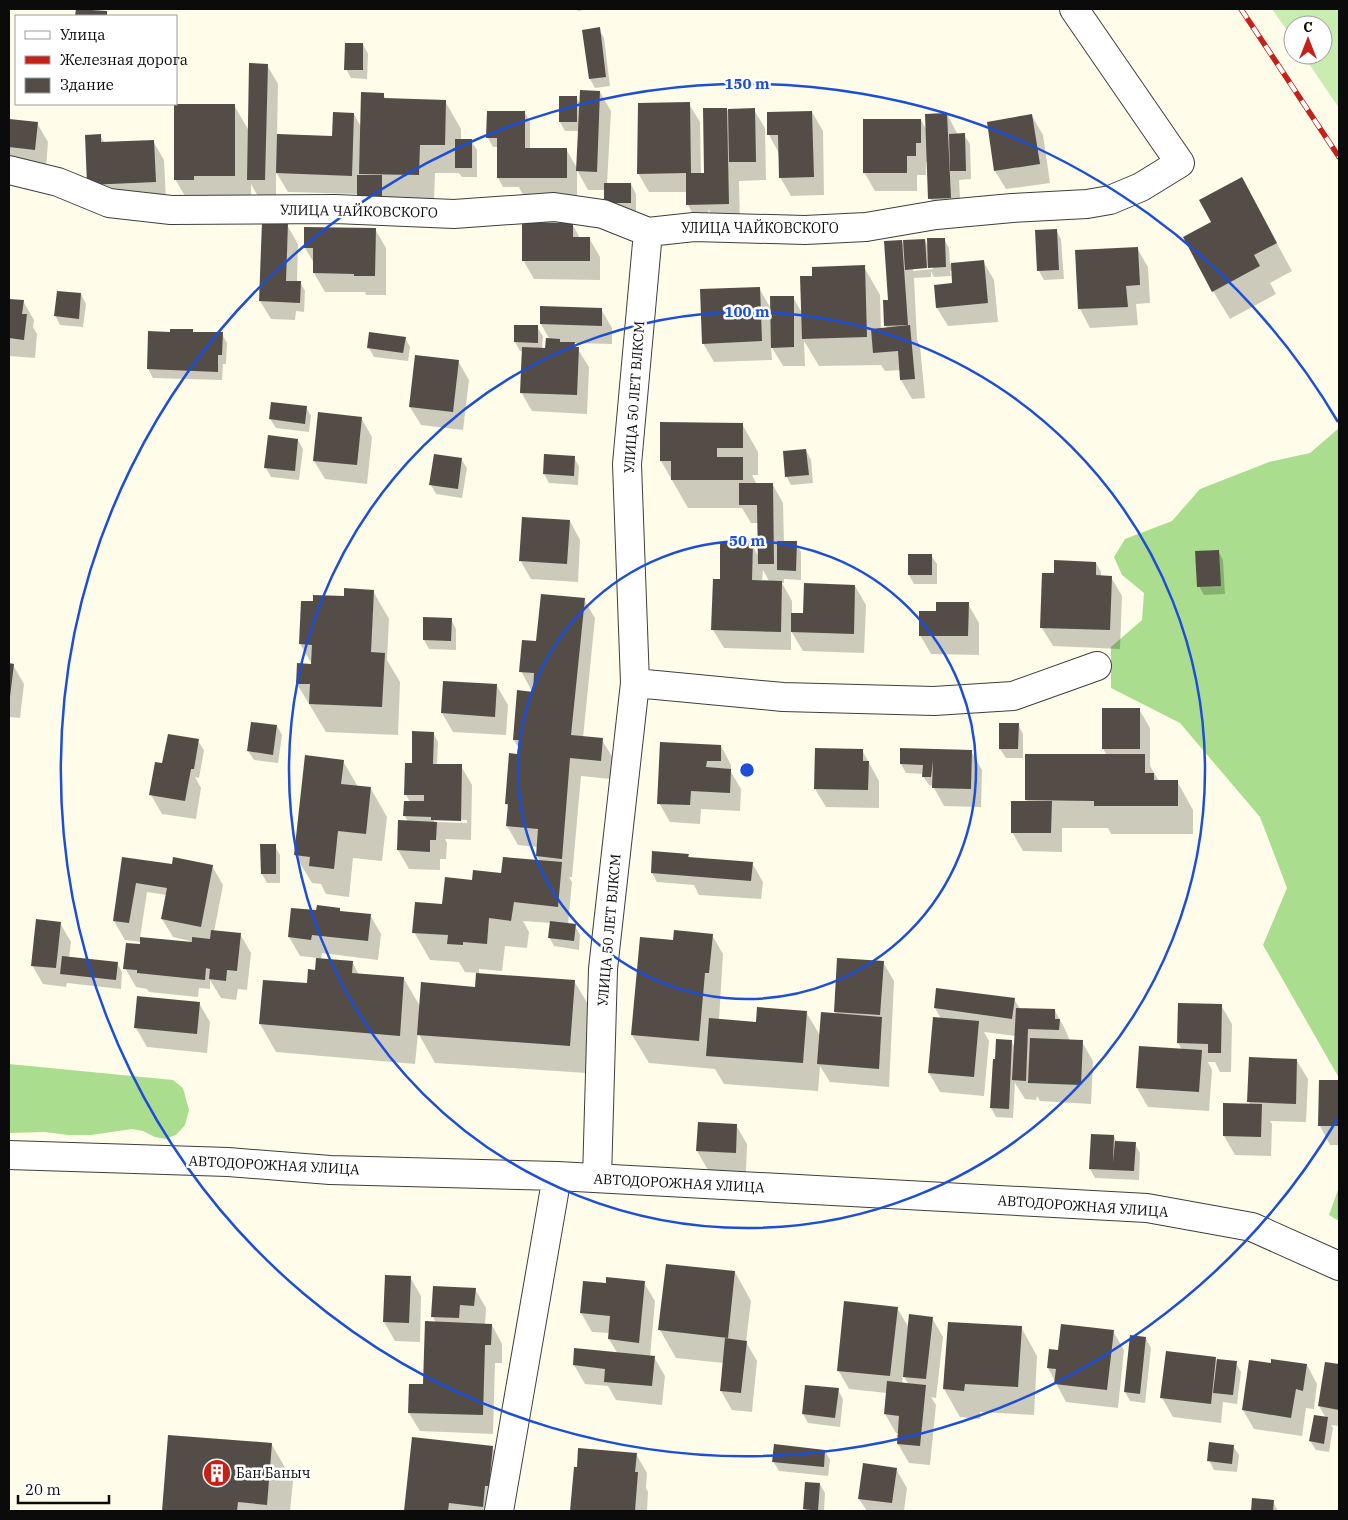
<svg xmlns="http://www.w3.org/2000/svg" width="1348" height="1520" viewBox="0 0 1348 1520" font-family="'IBM Plex Serif',serif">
<rect width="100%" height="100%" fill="#fffde9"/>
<path fill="#c9ecb0" d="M 1272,9 L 1339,9 L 1339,108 L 1303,55 L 1323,55 L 1323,25 L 1293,25 L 1293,39 Z"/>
<path fill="#aade8e" d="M 1339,428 L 1339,1078 L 1263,945 L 1287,888 L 1260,817 L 1180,723 L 1111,688 L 1111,647 L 1142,620 L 1144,593 L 1122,575 L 1114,557 L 1125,539 L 1172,521 L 1200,489 L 1269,462 L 1310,453 Z
M 9,1064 L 173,1080 L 183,1088 L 189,1110 L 185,1125 L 176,1135 L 165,1139 L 155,1137 L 143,1131 L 132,1129 L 91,1135 L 68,1135 L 45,1132 L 9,1133 Z
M 1339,1187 L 1339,1221 L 1329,1215 Z"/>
<path fill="#0003" fill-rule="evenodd" d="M 577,9 L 589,9 L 578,11 Z
M 599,29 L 604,38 L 610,86 L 595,88 L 590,79 L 584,31 Z
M 363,44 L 368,54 L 367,79 L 351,78 L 346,69 Z
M 267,65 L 278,84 L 277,135 L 333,137 L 354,114 L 361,127 L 383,94 L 386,100 L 445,101 L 461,129 L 461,141 L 471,141 L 477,150 L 477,177 L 462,177 L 459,173 L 435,173 L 434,202 L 387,202 L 358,194 L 288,192 L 276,172 L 276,199 L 259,198 L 251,184 L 251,203 L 192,208 L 175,179 L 234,105 L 249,131 Z
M 600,92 L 611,111 L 607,184 L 631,184 L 636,194 L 636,212 L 610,211 L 605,190 L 588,190 L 577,170 L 577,197 L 524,197 L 519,187 L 503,187 L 498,178 L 498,147 L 493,147 L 488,138 L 525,113 L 530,122 L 530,149 L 566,149 L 577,168 L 579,131 L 565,131 L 560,122 L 576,97 L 580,104 Z
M 689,104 L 700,122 L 701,174 L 705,178 L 727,109 L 730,115 L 754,110 L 765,128 L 766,180 L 739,181 L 740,223 L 717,223 L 708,209 L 709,214 L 693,214 L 688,205 L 688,192 L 649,192 L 638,173 Z
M 812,112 L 823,131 L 824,195 L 791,196 L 780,177 L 780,155 L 769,135 L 768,113 Z
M 947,114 L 958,135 L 964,135 L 970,144 L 971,179 L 959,180 L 961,216 L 941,217 L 930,198 L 928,162 L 926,162 L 926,175 L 917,175 L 917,191 L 875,191 L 864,172 L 921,120 L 927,131 Z
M 1032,116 L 1043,135 L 1050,183 L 1006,189 L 995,171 Z
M 37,123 L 48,142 L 46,168 L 9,165 L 9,127 Z
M 100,136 L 105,143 L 153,141 L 164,160 L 166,201 L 99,203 Z
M 1257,207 L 1292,271 L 1270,283 L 1276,294 L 1230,319 L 1213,291 L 1212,222 Z
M 572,224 L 580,238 L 589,238 L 600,257 L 600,280 L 534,279 L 523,260 Z
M 287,225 L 298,244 L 297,282 L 300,282 L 305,291 L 304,312 L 296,311 L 295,320 L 271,319 L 260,301 Z
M 375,229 L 386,248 L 386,295 L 366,295 L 365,292 L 325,292 L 314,273 L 314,263 L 305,248 Z
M 1056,230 L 1061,239 L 1064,279 L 1044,280 L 1039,271 L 1036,231 Z
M 944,239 L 949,248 L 950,264 L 983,261 L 994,280 L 998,322 L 948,326 L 937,308 L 954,284 L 953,271 L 950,271 L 951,276 L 934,277 L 931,271 L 931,277 L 914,278 L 917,340 L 920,346 L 925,398 L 912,399 L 901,380 L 901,370 L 885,371 L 881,365 L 819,366 L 804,341 L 805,366 L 783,366 L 771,346 L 772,360 L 714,362 L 703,343 L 759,288 L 771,309 L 793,297 L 802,313 L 814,278 L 864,267 L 880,295 L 881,329 L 887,329 L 886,326 L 884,302 L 889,301 L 902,241 L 905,247 L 925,240 L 928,247 ZM 933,267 L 933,269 L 913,271 L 913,268 Z
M 1137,248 L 1148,267 L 1150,303 L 1136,304 L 1138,325 L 1090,328 L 1080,309 Z
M 81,294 L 86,304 L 83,327 L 60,325 L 55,315 Z
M 9,300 L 23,301 L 34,320 L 33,327 L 37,334 L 35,358 L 9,356 Z
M 542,307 L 601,309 L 612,328 L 612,344 L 574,343 L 589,367 L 587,414 L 532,411 L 521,392 L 523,351 L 520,351 L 515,342 L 537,327 L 543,336 L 542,349 L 546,349 L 550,340 L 541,324 Z
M 222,334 L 227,343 L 226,364 L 223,364 L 222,380 L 153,378 L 148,369 Z
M 405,338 L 410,347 L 408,361 L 374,357 L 369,348 Z
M 458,361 L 469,380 L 463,430 L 421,425 L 410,407 Z
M 306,407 L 311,416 L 309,432 L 276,428 L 270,419 Z
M 361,418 L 372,437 L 367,484 L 325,479 L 314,461 Z
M 742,424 L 758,452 L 758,475 L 752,475 L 757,485 L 773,485 L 783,503 L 784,543 L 796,543 L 801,552 L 801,580 L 784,579 L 784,583 L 782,583 L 792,601 L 792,614 L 804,614 L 855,586 L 866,605 L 864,653 L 803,651 L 791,631 L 791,650 L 724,648 L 713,630 L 721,580 L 752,545 L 759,557 L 759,523 L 751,523 L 742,508 L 688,508 L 661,461 ZM 763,570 L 769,581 L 762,581 Z
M 298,440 L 303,449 L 299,480 L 271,477 L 266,468 Z
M 806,450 L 811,460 L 813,483 L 791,485 L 786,476 Z
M 574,457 L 579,467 L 578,485 L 549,483 L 544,474 Z
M 461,459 L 467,468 L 462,498 L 436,494 L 431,485 Z
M 570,521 L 580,540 L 578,582 L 531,579 L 520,560 Z
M 1218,551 L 1223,560 L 1225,594 L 1204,595 L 1199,586 Z
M 931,555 L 937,564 L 937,584 L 914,584 L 909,575 Z
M 1096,563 L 1101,572 L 1101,577 L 1111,577 L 1122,596 L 1120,649 L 1053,646 L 1042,628 L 1056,575 Z
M 373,591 L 389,619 L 387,660 L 400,682 L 398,735 L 326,732 L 297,684 L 313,666 L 300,644 L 345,598 Z
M 584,600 L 595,618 L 583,738 L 602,740 L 613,758 L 611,779 L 581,776 L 572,877 L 569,877 L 572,882 L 568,925 L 575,926 L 580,935 L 579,950 L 554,946 L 549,937 L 551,923 L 523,921 L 529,932 L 527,948 L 505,946 L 502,971 L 479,969 L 479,974 L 574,981 L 591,1009 L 586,1073 L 435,1063 L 418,1033 L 415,1064 L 276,1052 L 260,1024 L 308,985 L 316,972 L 318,958 L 300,956 L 289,937 L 317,911 L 339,909 L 341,912 L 370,915 L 381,934 L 378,960 L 322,953 L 321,960 L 352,962 L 359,975 L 404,979 L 421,1008 L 476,988 L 477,973 L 465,972 L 459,962 L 430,960 L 414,932 L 473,881 L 502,874 L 540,862 L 537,856 L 538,847 L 518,845 L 507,826 L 509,808 L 506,804 L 519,749 L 514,740 L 533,693 L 521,671 L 537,643 Z
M 968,604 L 979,623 L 979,655 L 931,654 L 920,635 L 937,612 Z
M 451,619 L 456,629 L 456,650 L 429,649 L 424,640 Z
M 9,664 L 13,665 L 24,684 L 20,718 L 9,717 Z
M 445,682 L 497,686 L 508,705 L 506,735 L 453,732 L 442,713 Z
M 1139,709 L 1150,728 L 1150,766 L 1159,781 L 1177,781 L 1193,810 L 1193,834 L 1111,834 L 1108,828 L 1062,828 L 1062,852 L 1023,851 L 1012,832 L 1028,802 L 1026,800 L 1107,755 L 1103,749 Z
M 1018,724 L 1023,734 L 1023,758 L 1006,758 L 1000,749 Z
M 277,726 L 282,735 L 278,763 L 254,760 L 248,751 Z
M 433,733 L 438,742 L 437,765 L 461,766 L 472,785 L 471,840 L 445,839 L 447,843 L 446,859 L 440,859 L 440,870 L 409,869 L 398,850 L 408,822 L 405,816 L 405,802 L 410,802 L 406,795 L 414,764 ZM 434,819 L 467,820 L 467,823 L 434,822 Z
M 198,741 L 204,750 L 199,778 L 195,777 L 201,788 L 196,819 L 162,814 L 151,795 L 165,765 Z
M 721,746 L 731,765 L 731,772 L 741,789 L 740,811 L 701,809 L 700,824 L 670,822 L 659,803 Z
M 902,749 L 971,751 L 982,770 L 981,807 L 944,806 L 933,786 L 929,785 L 923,776 L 924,774 L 906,773 L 901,764 Z
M 862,750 L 879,781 L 879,808 L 826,807 L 815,789 Z
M 343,761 L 358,787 L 371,789 L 387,817 L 382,861 L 353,858 L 349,897 L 326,894 L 321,884 L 312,883 L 295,855 Z
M 262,846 L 275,846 L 280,855 L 280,883 L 267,883 L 262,874 Z
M 688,855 L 690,859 L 752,863 L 763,882 L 761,899 L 699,895 L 694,885 L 657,882 L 652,873 Z
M 123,859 L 173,866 L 212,866 L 223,885 L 214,932 L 240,934 L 251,953 L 247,990 L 238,989 L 236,1000 L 221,998 L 210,980 L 210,989 L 199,988 L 198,997 L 149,992 L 147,989 L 136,987 L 125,968 L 141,946 L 141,942 L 125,940 L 114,921 ZM 147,892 L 167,895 L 162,919 L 173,937 L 190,941 L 190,943 L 140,938 Z
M 60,923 L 71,942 L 69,958 L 117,963 L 122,972 L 121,989 L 67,983 L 66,987 L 43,984 L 32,965 Z
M 712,935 L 723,954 L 719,1020 L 757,1023 L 806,1012 L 821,1037 L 837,1015 L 835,1012 L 883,962 L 894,981 L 889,1087 L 830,1082 L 820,1066 L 818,1091 L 724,1084 L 715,1069 L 649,1063 L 632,1035 L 674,942 Z
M 1014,999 L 1020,1009 L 1055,1011 L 1065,1029 L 1070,1041 L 1082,1042 L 1093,1061 L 1091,1104 L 1040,1101 L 1037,1096 L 1036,1100 L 1025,1099 L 1015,1083 L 1013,1118 L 996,1117 L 991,1108 L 1011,1041 L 1015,1048 L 1016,1036 L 984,1032 L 989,1041 L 984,1096 L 940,1092 L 929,1073 L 941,1019 L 935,1008 Z
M 199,1003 L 210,1022 L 207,1053 L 147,1047 L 136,1028 Z
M 1221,1005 L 1232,1024 L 1231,1072 L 1220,1072 L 1215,1062 L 1208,1062 L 1212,1070 L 1209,1111 L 1148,1107 L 1137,1088 L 1140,1047 L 1182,1050 L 1178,1043 Z
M 1297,1061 L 1308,1079 L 1306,1122 L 1270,1121 L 1272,1124 L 1271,1156 L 1235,1155 L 1224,1136 L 1250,1105 L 1249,1101 Z
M 1320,1081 L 1339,1081 L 1339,1145 L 1330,1145 L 1320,1126 Z
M 736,1125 L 747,1144 L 746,1172 L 708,1170 L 697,1151 Z
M 1114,1136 L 1117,1143 L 1135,1144 L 1140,1153 L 1139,1180 L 1095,1178 L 1090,1169 Z
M 735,1272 L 751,1301 L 746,1342 L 757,1361 L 752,1412 L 732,1410 L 721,1391 L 724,1363 L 676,1358 L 660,1330 Z
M 410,1277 L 421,1296 L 420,1342 L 395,1341 L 384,1322 Z
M 644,1283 L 655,1301 L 650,1357 L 654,1357 L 665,1376 L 662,1405 L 616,1400 L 608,1386 L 585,1384 L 574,1365 L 576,1350 L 618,1354 L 609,1339 L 610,1333 L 592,1332 L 581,1313 L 607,1285 Z
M 475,1289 L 486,1308 L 485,1325 L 492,1325 L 502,1344 L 502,1363 L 495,1363 L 493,1434 L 420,1431 L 409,1413 L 424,1385 L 436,1323 L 433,1317 Z
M 897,1308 L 909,1328 L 932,1318 L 943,1337 L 936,1398 L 931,1397 L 936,1405 L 930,1465 L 909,1463 L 898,1444 L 899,1433 L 896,1433 L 885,1414 L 887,1393 L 849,1389 L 838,1370 ZM 903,1375 L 909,1385 L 902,1384 Z
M 949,1323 L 1021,1327 L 1037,1356 L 1034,1415 L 980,1412 L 980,1419 L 960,1417 L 944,1389 Z
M 1113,1331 L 1124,1350 L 1118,1408 L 1066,1402 L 1048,1368 Z
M 1131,1337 L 1146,1339 L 1151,1348 L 1145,1403 L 1130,1401 L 1125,1392 Z
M 1215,1358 L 1217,1361 L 1236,1363 L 1241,1372 L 1237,1404 L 1223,1402 L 1221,1423 L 1173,1417 L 1162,1398 Z
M 1326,1363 L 1339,1366 L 1339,1426 L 1331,1425 L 1333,1428 L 1329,1452 L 1316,1450 L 1310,1441 L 1326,1418 L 1319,1406 Z
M 1272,1365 L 1307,1365 L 1317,1384 L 1314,1409 L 1306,1408 L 1302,1436 L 1254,1429 L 1243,1410 Z
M 838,1390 L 843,1399 L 840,1427 L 808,1423 L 803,1414 Z
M 169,1436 L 272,1445 L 293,1481 L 290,1511 L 163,1511 Z
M 413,1438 L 492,1447 L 503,1466 L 495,1511 L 405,1511 Z
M 1233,1446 L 1239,1455 L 1237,1472 L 1214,1470 L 1209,1460 Z
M 825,1451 L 830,1460 L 828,1476 L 779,1471 L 773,1461 Z
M 636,1454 L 647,1473 L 646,1488 L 648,1492 L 647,1511 L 571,1511 L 575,1468 Z
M 896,1469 L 907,1488 L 904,1511 L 867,1511 L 859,1499 Z
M 820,1484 L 825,1493 L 824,1511 L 805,1511 L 804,1509 Z
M 1253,1500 L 1273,1502 L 1278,1511 L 1252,1511 Z"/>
<path fill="#544d47" d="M 76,9 L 107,11 L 107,16 L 75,16 Z
M 600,27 L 606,77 L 589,79 L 582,30 Z
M 345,43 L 363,43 L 363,70 L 344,70 Z
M 249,63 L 268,64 L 265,180 L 247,180 Z
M 580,90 L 600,91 L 597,172 L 576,171 Z
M 361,92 L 384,93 L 384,98 L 446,100 L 445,145 L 420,145 L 419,175 L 359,174 Z
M 559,96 L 577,96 L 577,122 L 559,122 Z
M 690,102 L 691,173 L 704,173 L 703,108 L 727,108 L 729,204 L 686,205 L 686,173 L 637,174 L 638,103 Z
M 174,104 L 235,104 L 235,176 L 194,176 L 194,180 L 174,180 Z
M 755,108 L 756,162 L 729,162 L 728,109 Z
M 487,111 L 525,111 L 525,148 L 567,148 L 567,178 L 497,178 L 497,138 L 486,138 Z
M 812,111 L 814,177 L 779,178 L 778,135 L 767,135 L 767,112 Z
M 333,112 L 354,113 L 352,176 L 276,173 L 277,134 L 332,136 Z
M 947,113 L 951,198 L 928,199 L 925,114 Z
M 1032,114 L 1040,164 L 994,171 L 987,122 Z
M 9,119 L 38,122 L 35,150 L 9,147 Z
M 863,119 L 921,119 L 921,143 L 916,143 L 916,156 L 907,156 L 907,173 L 863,173 Z
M 965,133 L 966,171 L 950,171 L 949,134 Z
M 101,134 L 101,142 L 154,140 L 156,182 L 87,185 L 85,135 Z
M 455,139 L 472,139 L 472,168 L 455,168 Z
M 357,175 L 382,175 L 382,204 L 357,203 Z
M 1242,177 L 1277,243 L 1254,255 L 1260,266 L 1212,292 L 1183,237 L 1211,222 L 1199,200 Z
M 604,183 L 631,183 L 631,203 L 604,203 Z
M 262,222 L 288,223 L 286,281 L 301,281 L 300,303 L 259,301 Z
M 522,222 L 573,223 L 573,237 L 590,237 L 590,261 L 522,261 Z
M 304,227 L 376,228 L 375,276 L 354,276 L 354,274 L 313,273 L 313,248 L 304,248 Z
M 1057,229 L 1059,270 L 1037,271 L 1035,230 Z
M 927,238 L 945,238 L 946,267 L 928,268 Z
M 925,239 L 927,268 L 905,270 L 903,240 Z
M 902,240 L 908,325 L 884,326 L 883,300 L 888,300 L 884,241 Z
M 1138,247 L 1140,285 L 1126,286 L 1128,307 L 1078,309 L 1075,250 Z
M 984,260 L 988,303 L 936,308 L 934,285 L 952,283 L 951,263 Z
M 865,265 L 867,337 L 802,339 L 800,276 L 812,276 L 812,267 Z
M 760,287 L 762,341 L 702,344 L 700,289 Z
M 57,291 L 81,293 L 79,319 L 54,316 Z
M 770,296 L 794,296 L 794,347 L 771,348 Z
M 9,299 L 24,300 L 22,314 L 27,314 L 24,340 L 9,338 Z
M 540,306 L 602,308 L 602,326 L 540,324 Z
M 514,325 L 538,325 L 538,343 L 514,342 Z
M 910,325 L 915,379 L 900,380 L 898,351 L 873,353 L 871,329 Z
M 170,329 L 193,329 L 193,332 L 223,332 L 222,355 L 218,355 L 218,372 L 147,369 L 148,331 L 170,332 Z
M 369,332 L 406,337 L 403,353 L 367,348 Z
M 546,338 L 560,339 L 560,342 L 575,342 L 574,347 L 579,347 L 577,395 L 520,393 L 522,347 L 545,348 Z
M 415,355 L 459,360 L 453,412 L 409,407 Z
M 271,402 L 307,406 L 305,424 L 269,419 Z
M 318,412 L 362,417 L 357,465 L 313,461 Z
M 660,422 L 743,423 L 743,448 L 717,448 L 717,457 L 743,457 L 743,480 L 671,480 L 671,461 L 660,461 Z
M 268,435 L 298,439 L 295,471 L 264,468 Z
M 806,449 L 809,475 L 785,477 L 783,451 Z
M 434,454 L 462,458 L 458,489 L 429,485 Z
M 544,454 L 575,456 L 574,476 L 543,474 Z
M 739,483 L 773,483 L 774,564 L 758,564 L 757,505 L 739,505 Z
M 522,517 L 570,520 L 567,564 L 519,561 Z
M 777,541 L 797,541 L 796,571 L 777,570 Z
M 720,542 L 753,543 L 752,580 L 782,581 L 781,632 L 711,630 L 713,579 L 720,579 Z
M 1219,550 L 1221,586 L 1197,587 L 1195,551 Z
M 908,554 L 932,554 L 932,575 L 908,575 Z
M 1054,560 L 1096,562 L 1096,575 L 1112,576 L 1110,630 L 1040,628 L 1042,573 L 1054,573 Z
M 804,583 L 855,585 L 854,634 L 791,632 L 791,613 L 803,613 Z
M 344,588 L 374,590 L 371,652 L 385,653 L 382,707 L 309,704 L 310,684 L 296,684 L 297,663 L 311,664 L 312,645 L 299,644 L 301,601 L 313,601 L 313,595 L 344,596 Z
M 541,594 L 585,598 L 571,735 L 603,738 L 601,761 L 570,758 L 562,859 L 536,856 L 538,829 L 506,826 L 508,804 L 505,804 L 509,753 L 517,754 L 519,740 L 513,740 L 517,690 L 533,692 L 534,673 L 519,672 L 522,640 L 536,641 Z
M 936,602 L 969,602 L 968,636 L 919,636 L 919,611 L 936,611 Z
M 423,617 L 452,618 L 451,641 L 423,640 Z
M 9,663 L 14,664 L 10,697 L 9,697 Z
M 443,681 L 497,684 L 495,717 L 441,713 Z
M 1102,708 L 1140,708 L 1140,749 L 1102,749 Z
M 251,722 L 277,725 L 273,755 L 247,751 Z
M 999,723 L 1019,723 L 1018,749 L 999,749 Z
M 412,731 L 434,732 L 433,764 L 462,764 L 461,821 L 431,820 L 431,817 L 403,816 L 404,801 L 424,801 L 424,795 L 404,795 L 405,763 L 412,763 Z
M 168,734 L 199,739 L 194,769 L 191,769 L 185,801 L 149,795 L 155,762 L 162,763 Z
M 660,742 L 721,745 L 721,761 L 707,761 L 706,767 L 731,769 L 730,793 L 691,791 L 690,805 L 657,804 Z
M 815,748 L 863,749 L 863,761 L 869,761 L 868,790 L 814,789 Z
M 900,748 L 972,750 L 971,789 L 932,788 L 933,761 L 931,777 L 922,777 L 923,765 L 900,764 Z
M 1025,754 L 1145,754 L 1145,773 L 1154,773 L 1154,780 L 1178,780 L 1178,806 L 1094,806 L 1094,801 L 1025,800 Z
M 305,755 L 344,760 L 341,784 L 371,787 L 366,834 L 338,831 L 334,869 L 309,866 L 310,857 L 294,855 Z
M 1011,801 L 1052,801 L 1051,833 L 1011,833 Z
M 398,820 L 437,822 L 436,840 L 430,840 L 430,852 L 397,850 Z
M 260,844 L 276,844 L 276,874 L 261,874 Z
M 652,851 L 689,854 L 688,857 L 753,862 L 751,881 L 651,873 Z
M 122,857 L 172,864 L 173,857 L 213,865 L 201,927 L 161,919 L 167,888 L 136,883 L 129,923 L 113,921 Z
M 503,857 L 562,862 L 558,907 L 514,902 L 511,921 L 489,918 L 487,944 L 463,942 L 463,945 L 447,944 L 448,935 L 412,933 L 415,902 L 442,904 L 445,877 L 472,880 L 473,870 L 501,873 Z
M 317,905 L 340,908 L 340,911 L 371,914 L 368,941 L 312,935 L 311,940 L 288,937 L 291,908 L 316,910 Z
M 36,919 L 61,922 L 56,968 L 31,966 Z
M 550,921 L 576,924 L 574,941 L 548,938 Z
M 211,930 L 241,933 L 237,971 L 227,970 L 226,981 L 209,979 L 210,969 L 206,968 L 205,980 L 137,973 L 137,970 L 123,969 L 126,943 L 140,944 L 140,937 L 192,942 L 192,937 L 210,939 Z
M 674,930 L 713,934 L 709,973 L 705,973 L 699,1041 L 631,1035 L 640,937 L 673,940 Z
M 62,956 L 118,962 L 116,980 L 60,974 Z
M 316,958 L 353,961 L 352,973 L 404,977 L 400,1036 L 259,1024 L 263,980 L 307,983 L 308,969 L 315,970 Z
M 837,958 L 884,961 L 880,1015 L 834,1012 Z
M 476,973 L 575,980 L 570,1046 L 417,1035 L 421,982 L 475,987 Z
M 936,988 L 1015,998 L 1012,1019 L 934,1008 Z
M 137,996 L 200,1002 L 197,1034 L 134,1028 Z
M 1178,1003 L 1222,1004 L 1221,1053 L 1208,1053 L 1208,1044 L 1177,1043 Z
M 757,1007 L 807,1011 L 803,1063 L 706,1056 L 709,1018 L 756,1022 Z
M 1016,1008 L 1055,1009 L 1055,1019 L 1060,1019 L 1059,1030 L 1028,1029 L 1026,1081 L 1012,1080 Z
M 821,1012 L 882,1017 L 879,1069 L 817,1064 Z
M 933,1017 L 979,1021 L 974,1077 L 928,1073 Z
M 1030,1038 L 1083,1040 L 1081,1085 L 1028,1083 Z
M 996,1039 L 1012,1040 L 1009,1109 L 990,1108 L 993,1059 L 995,1059 Z
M 1139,1046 L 1202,1050 L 1199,1092 L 1136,1088 Z
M 1249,1057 L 1297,1059 L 1296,1104 L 1247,1102 Z
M 1319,1080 L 1339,1080 L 1339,1126 L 1318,1126 Z
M 1223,1103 L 1262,1104 L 1261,1137 L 1223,1136 Z
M 698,1122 L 737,1124 L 736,1153 L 696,1151 Z
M 1091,1134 L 1114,1135 L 1113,1163 L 1115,1141 L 1136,1142 L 1134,1171 L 1089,1169 Z
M 666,1264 L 735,1271 L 728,1338 L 658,1330 Z
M 385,1275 L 411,1276 L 409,1323 L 383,1322 Z
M 606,1277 L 645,1281 L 639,1343 L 608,1339 L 610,1316 L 580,1313 L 583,1281 L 606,1283 Z
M 433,1286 L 476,1288 L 474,1306 L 460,1305 L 459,1318 L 431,1317 Z
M 844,1301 L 898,1307 L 890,1376 L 837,1371 Z
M 909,1314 L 933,1317 L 926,1379 L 903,1377 Z
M 425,1321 L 492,1324 L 491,1345 L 485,1345 L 483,1415 L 408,1413 L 409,1384 L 423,1384 Z
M 948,1322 L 1022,1326 L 1018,1387 L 965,1384 L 964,1391 L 943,1389 Z
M 1061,1324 L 1114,1330 L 1107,1390 L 1054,1384 L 1056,1369 L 1047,1368 L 1049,1349 L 1058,1350 Z
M 1130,1335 L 1146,1337 L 1140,1394 L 1124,1392 Z
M 725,1338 L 747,1341 L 741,1393 L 720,1391 Z
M 574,1348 L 655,1356 L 652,1386 L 604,1382 L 605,1369 L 573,1365 Z
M 1166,1351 L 1216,1357 L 1211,1404 L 1160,1398 Z
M 1217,1359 L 1237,1361 L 1233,1395 L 1213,1393 Z
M 1271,1359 L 1307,1364 L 1303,1391 L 1296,1389 L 1291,1418 L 1242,1410 L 1249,1360 L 1271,1363 Z
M 1325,1362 L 1339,1364 L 1339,1410 L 1318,1406 Z
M 887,1381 L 926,1385 L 920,1446 L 897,1444 L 899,1416 L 884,1414 Z
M 805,1385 L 839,1388 L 835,1418 L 802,1414 Z
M 1314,1415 L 1328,1417 L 1324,1444 L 1309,1441 Z
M 168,1435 L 272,1443 L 267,1505 L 238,1502 L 237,1511 L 162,1511 Z
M 412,1437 L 493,1446 L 489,1486 L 485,1486 L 483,1507 L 449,1503 L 448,1511 L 404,1511 Z
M 1209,1442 L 1234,1445 L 1232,1464 L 1207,1461 Z
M 774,1444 L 825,1450 L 824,1467 L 772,1462 Z
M 578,1448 L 637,1453 L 635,1472 L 638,1472 L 635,1511 L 570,1511 L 574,1467 L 577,1467 Z
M 863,1463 L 897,1468 L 892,1503 L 858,1499 Z
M 805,1482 L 820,1483 L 818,1511 L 803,1509 Z
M 1252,1498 L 1274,1500 L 1273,1511 L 1251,1511 Z"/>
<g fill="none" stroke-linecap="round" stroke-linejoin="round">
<defs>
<path id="minor" d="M 9,170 L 58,182 L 109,203 L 171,210 L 335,209 L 454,214 L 554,207 L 603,214 L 648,232 L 694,227 L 805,230 L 866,227 L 936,215 L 1012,208 L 1087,204 L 1110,200 L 1141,187 L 1180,163 L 1074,9
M 635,683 L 783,697 L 934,701 L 1013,696 L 1097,666
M 9,1155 L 228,1162 L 330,1170 L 557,1176 L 1147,1208 L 1252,1227 L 1339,1266
M 597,1178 L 603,969 L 635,683 L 627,464 L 648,232
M 499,1511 L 557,1176"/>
</defs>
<use href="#minor" stroke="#3e3e3e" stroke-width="30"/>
<use href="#minor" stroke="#fff" stroke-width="28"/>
<defs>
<path id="rail" d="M 1241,9 L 1339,157"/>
</defs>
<use href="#rail" stroke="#c52119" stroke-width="5.5"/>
<use href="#rail" stroke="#fff" stroke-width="4" stroke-dasharray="11" stroke-linecap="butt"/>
</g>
<g fill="none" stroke="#1d4ed8" stroke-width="2.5">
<circle cx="747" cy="770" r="229"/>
<circle cx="747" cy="770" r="458"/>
<path d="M1338 1118A686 686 0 1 1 1338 422"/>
</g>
<defs>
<symbol id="building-disc" viewBox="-11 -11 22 22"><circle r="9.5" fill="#c52119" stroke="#fff"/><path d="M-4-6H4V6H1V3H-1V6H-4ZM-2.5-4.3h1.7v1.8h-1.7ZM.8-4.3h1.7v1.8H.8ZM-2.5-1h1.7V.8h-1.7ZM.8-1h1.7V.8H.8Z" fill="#fff"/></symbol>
</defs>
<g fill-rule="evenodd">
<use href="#building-disc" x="201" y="1457" width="32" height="32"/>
</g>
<g text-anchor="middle" stroke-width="5" stroke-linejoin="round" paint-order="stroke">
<g font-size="14" fill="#0b0b0b" stroke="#fff">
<text transform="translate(359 211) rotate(1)" y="5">УЛИЦА ЧАЙКОВСКОГО</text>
<text x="760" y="233">УЛИЦА ЧАЙКОВСКОГО</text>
<text transform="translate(634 397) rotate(-86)" y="5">УЛИЦА 50 ЛЕТ ВЛКСМ</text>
<text transform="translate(609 930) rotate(-85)" y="5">УЛИЦА 50 ЛЕТ ВЛКСМ</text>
<text transform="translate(274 1165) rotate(3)" y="5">АВТОДОРОЖНАЯ УЛИЦА</text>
<text transform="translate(679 1183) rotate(3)" y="5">АВТОДОРОЖНАЯ УЛИЦА</text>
<text transform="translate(1083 1206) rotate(4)" y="5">АВТОДОРОЖНАЯ УЛИЦА</text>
</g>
<g font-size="14" fill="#0b0b0b" stroke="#fff" text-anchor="start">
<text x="236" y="1478">Бан Баныч</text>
</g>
</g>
<circle cx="747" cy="770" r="8" fill="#1d4ed8" stroke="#fff" stroke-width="2.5"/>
<g font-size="15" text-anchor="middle" font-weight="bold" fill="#1d4ed8" stroke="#fff" stroke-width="5" stroke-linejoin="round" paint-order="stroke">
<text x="747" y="89">150 m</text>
<text x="747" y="317">100 m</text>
<text x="747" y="546">50 m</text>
</g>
<rect width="1348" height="1520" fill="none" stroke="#0b0b0b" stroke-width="20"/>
<rect x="15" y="15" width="162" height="90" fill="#ffffff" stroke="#9d9d9d"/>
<rect x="25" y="31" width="25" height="8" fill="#ffffff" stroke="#9d9d9d"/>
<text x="60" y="40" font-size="15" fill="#0b0b0b">Улица</text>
<rect x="25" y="56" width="25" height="8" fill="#c52119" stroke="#9d9d9d"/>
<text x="60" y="65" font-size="15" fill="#0b0b0b">Железная дорога</text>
<rect x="25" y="78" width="25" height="15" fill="#544d47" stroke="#9d9d9d"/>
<text x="60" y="90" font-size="15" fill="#0b0b0b">Здание</text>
<g transform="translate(1308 40)"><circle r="24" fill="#ffffff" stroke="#9d9d9d"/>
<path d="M0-4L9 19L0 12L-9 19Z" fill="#c52119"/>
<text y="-8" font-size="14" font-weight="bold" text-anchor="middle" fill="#0b0b0b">С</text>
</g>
<path d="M18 1495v8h91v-8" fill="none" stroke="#0b0b0b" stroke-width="2.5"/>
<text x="25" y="1495" font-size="15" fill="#0b0b0b" stroke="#ffffff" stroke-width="4" paint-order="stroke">20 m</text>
</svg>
